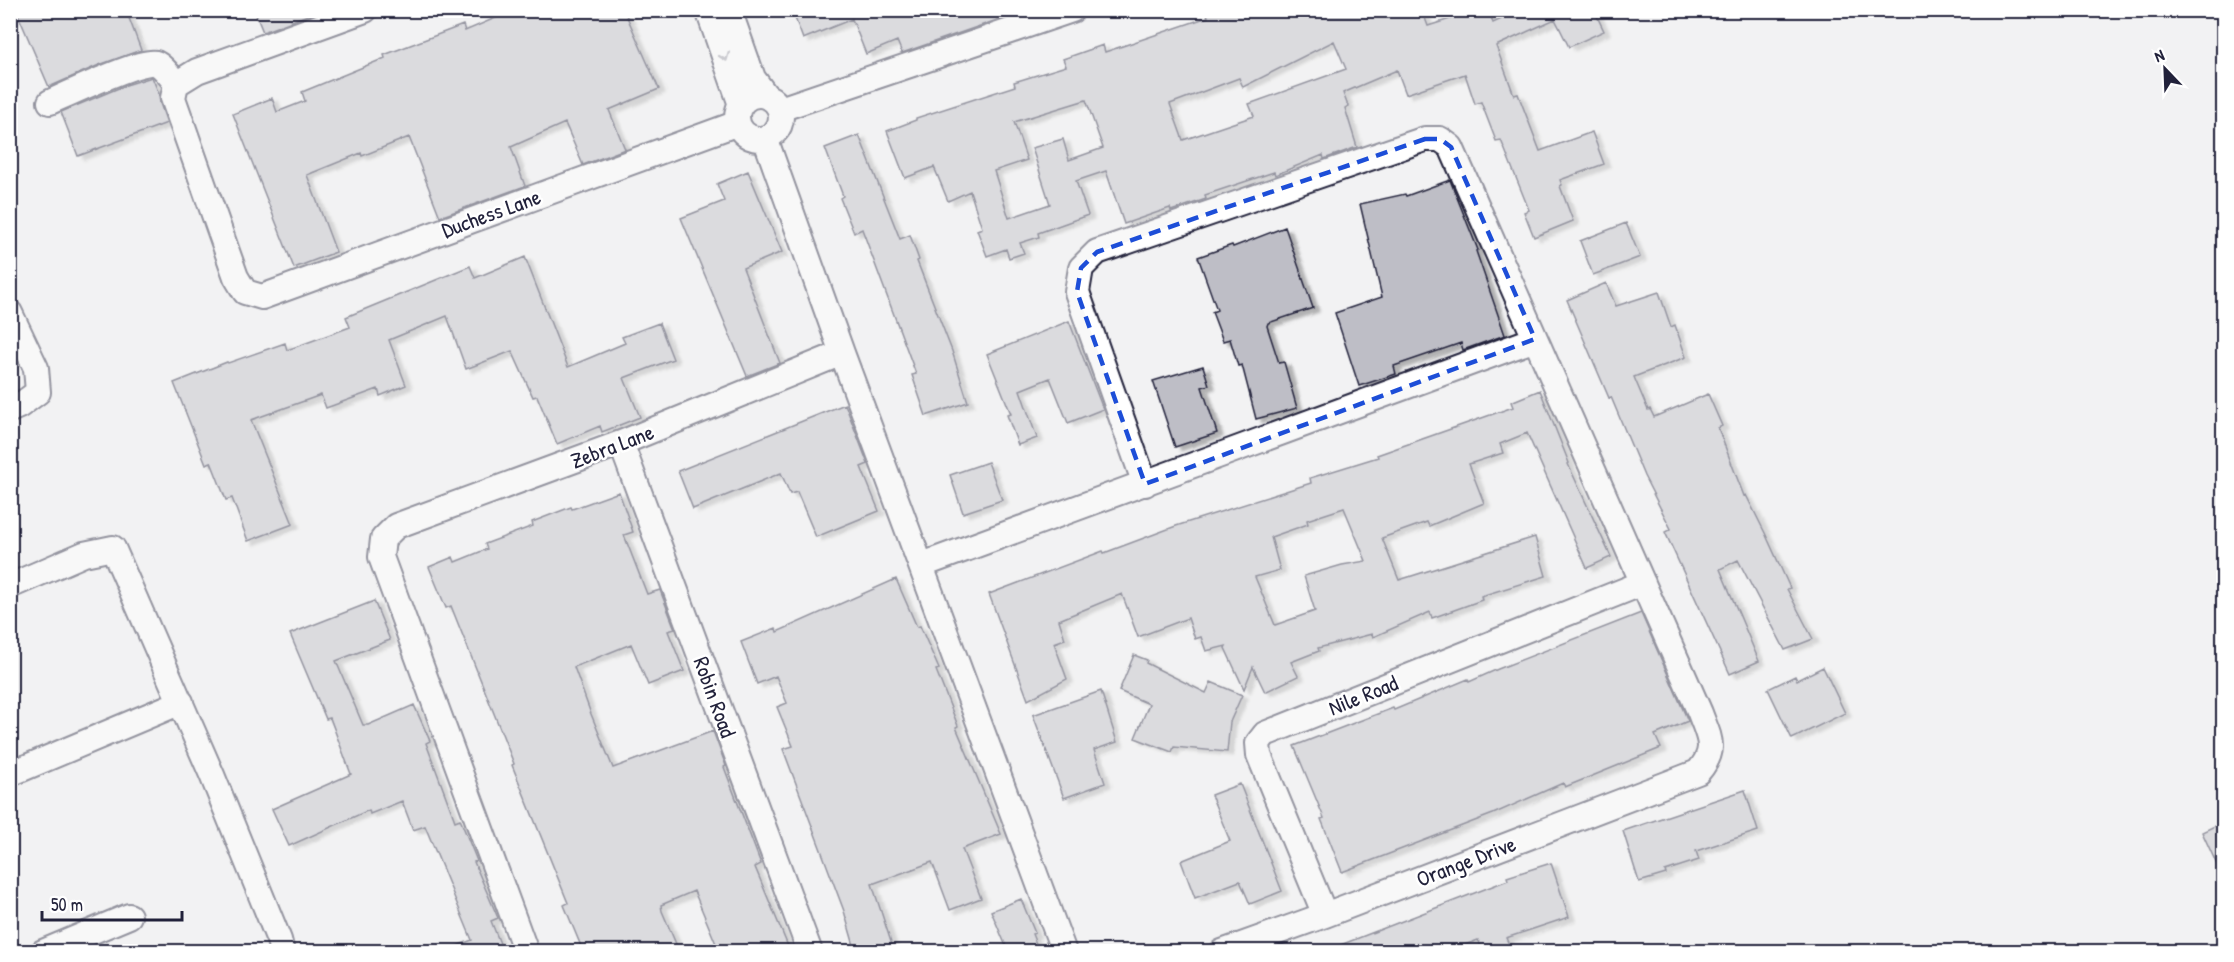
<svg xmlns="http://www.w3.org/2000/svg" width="2234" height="962" viewBox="0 0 2234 962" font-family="'Patrick Hand',sans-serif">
<defs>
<filter id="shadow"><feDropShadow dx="6" dy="3.5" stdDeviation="1.5" flood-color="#0004"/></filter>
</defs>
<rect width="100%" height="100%" fill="#f2f2f3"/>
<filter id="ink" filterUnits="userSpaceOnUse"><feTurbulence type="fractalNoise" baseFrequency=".0167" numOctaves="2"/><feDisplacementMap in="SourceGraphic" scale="12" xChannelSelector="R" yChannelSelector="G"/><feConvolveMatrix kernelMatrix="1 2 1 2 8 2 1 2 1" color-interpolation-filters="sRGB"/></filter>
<g filter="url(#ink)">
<path fill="#bebec6" stroke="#22223b" stroke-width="1.5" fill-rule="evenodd" filter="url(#shadow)" d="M 16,10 L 126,10 L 141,50 L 99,65 L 49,87 Z
M 254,10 L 321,10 L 263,32 Z
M 514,10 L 624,10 L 659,89 L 609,110 L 625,149 L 583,165 L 565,123 L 511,147 L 525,186 L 440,217 L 409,137 L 362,156 L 361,153 L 307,175 L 336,252 L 294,268 L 233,114 L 272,98 L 277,112 L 305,101 L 302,92 L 385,58 L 384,55 L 463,25 L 465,31 Z
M 792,10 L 1026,10 L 902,53 L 897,41 L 866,54 L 852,19 L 803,39 Z
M 1206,10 L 1422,10 L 1428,26 L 1478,10 L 1489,10 L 1493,23 L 1521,10 L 1594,10 L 1604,31 L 1569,47 L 1555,19 L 1496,46 L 1514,95 L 1518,94 L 1540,151 L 1592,132 L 1604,164 L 1560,180 L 1562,185 L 1560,186 L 1573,221 L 1534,237 L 1524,212 L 1529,210 L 1501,140 L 1496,141 L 1481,102 L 1475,104 L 1465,74 L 1406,94 L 1397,70 L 1343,93 L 1348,106 L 1345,108 L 1357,147 L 1324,159 L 1323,155 L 1275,175 L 1274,172 L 1205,195 L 1206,199 L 1171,211 L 1170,208 L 1124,224 L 1106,171 L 1076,181 L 1088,215 L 1038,233 L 1039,237 L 1020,243 L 1024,253 L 1009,258 L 1006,249 L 987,256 L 977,230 L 982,228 L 970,191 L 948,201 L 934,167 L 905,178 L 887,131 L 916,120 L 916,118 L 1015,86 L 1014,82 L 1066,66 L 1063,59 L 1103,45 L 1105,52 L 1208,17 ZM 1334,41 L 1346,69 L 1249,104 L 1254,116 L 1183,140 L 1170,104 L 1239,78 L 1243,87 ZM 1086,100 L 1103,148 L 1069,160 L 1063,139 L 1032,148 L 1050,204 L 1009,218 L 994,171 L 1027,160 L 1014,122 Z
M 152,77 L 159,94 L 160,103 L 167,123 L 78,156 L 61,112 L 126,85 Z
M 859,135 L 900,239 L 910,235 L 919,260 L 917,261 L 952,351 L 968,402 L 926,416 L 912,375 L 916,374 L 862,229 L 854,233 L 840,198 L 843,196 L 825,148 Z
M 748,171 L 782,252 L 743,268 L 780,363 L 747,376 L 681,218 L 724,201 L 717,184 Z
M 1450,180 L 1478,250 L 1476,251 L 1505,335 L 1463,350 L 1461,343 L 1394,366 L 1396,374 L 1359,386 L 1335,313 L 1382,297 L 1360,204 L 1405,194 L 1406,196 Z
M 1626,223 L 1640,257 L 1593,275 L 1580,241 Z
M 1285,227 L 1313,308 L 1268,323 L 1267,326 L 1279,363 L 1284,362 L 1297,408 L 1256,419 L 1242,365 L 1238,366 L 1230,339 L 1223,341 L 1212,312 L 1217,310 L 1198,257 L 1232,245 L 1233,247 Z
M 525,257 L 568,367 L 625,343 L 622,337 L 659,323 L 673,359 L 624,378 L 640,417 L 602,432 L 600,426 L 557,444 L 537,396 L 533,397 L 512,351 L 466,369 L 447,316 L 389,340 L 406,385 L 380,396 L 378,389 L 326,408 L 321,395 L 251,420 L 293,524 L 248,541 L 232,498 L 226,500 L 211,462 L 206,464 L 174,383 L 227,362 L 228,363 L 285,343 L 287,350 L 350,327 L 346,317 L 470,266 L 475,278 Z
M 1606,283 L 1616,306 L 1659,292 L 1671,327 L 1675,325 L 1686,357 L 1634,377 L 1648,410 L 1650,409 L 1654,417 L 1708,394 L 1722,426 L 1718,428 L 1744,496 L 1746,495 L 1765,533 L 1790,588 L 1787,589 L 1813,639 L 1785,650 L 1738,560 L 1720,569 L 1759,661 L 1730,674 L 1665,532 L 1671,529 L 1644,476 L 1611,397 L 1609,398 L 1567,300 Z
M 1069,321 L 1103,409 L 1068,423 L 1050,378 L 1020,390 L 1037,438 L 1018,445 L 1007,415 L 1011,414 L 987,354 Z
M 1203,366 L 1209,385 L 1202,387 L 1217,433 L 1175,447 L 1153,381 Z
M 1540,390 L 1569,463 L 1568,464 L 1611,557 L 1587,568 L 1527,433 L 1500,444 L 1503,453 L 1469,464 L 1484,503 L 1429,526 L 1427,522 L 1382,538 L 1399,580 L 1535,537 L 1546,576 L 1481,596 L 1482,600 L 1432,618 L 1430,612 L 1373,637 L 1372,634 L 1318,648 L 1319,651 L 1291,662 L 1298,676 L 1265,692 L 1253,667 L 1244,689 L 1225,648 L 1226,646 L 1206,651 L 1201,637 L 1195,639 L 1188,618 L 1138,637 L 1122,594 L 1059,620 L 1065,639 L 1054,643 L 1067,679 L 1028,700 L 989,594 L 1103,551 L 1104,553 L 1176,526 L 1311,483 L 1310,478 L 1378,457 L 1377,455 L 1513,407 L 1511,402 ZM 1344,508 L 1366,561 L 1342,565 L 1304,576 L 1315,611 L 1275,625 L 1255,577 L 1280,570 L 1271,537 L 1308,524 L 1307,520 Z
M 845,404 L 868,464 L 861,467 L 879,511 L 816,537 L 797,492 L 790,494 L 781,473 L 693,509 L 678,471 Z
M 988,462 L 1002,500 L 963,513 L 950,475 Z
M 619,492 L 633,532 L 624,535 L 647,594 L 660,590 L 675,629 L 668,631 L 684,671 L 648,685 L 631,644 L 574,667 L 591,714 L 613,768 L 713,731 L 726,766 L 724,767 L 761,864 L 755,867 L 790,951 L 719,951 L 694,891 L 661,905 L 662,911 L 679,951 L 583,951 L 564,905 L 568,903 L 512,765 L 514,764 L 495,716 L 451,606 L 446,608 L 429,567 L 453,557 L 455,562 L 487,549 L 485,544 L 533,526 L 532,522 L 571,507 L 572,509 Z
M 896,579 L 917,627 L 920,626 L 939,669 L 936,670 L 958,726 L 956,727 L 1001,834 L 962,849 L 981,898 L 950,910 L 932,862 L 872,884 L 894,951 L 863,951 L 862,947 L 855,949 L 844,911 L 783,749 L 793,746 L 777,707 L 787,703 L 776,676 L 757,684 L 741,642 L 776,628 L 777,632 Z
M 374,601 L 390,640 L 336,661 L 363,725 L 368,725 L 414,705 L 430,741 L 426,743 L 455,821 L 460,819 L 477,861 L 474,862 L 498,918 L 491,921 L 503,951 L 444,951 L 472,940 L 425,826 L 413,830 L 402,801 L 370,814 L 369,810 L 289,846 L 272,809 L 351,774 L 330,718 L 326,719 L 290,634 Z
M 1641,613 L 1688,721 L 1655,735 L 1661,748 L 1565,787 L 1563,783 L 1493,814 L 1342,872 L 1321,819 L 1324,818 L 1294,746 L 1393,708 L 1394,710 L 1468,679 L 1469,682 L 1498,669 Z
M 1134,655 L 1147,660 L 1146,663 L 1206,693 L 1211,682 L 1242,695 L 1230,722 L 1227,752 L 1174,747 L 1172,752 L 1135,738 L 1149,704 L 1119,691 Z
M 1823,667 L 1845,713 L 1792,739 L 1768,689 L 1795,676 L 1797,680 Z
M 1101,691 L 1117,742 L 1094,750 L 1105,783 L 1064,798 L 1033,715 Z
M 1240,784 L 1282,891 L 1250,904 L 1240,881 L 1195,898 L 1181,861 L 1230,841 L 1211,795 Z
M 1745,790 L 1758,831 L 1696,851 L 1699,860 L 1665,871 L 1666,874 L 1639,882 L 1623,831 Z
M 2223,822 L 2223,878 L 2202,832 Z
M 1551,863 L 1569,917 L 1506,938 L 1512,951 L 1483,951 L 1478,940 L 1449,951 L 1325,951 L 1508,880 L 1507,877 Z
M 1021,899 L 1035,933 L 1032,934 L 1039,951 L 1008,951 L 991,911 Z"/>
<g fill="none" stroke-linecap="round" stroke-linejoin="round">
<defs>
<path id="minor" d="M 365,10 L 197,71 L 176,84 L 173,98 L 236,277 L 245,292 L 262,297 L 738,123
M 708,10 L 741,105
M 729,10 L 753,78 L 767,97
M737 117a22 22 0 1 1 44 0a22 22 0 1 1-44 0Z
M 50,102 C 66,95 144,58 156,63 C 164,67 171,77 176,84
M 780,109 L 1072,10
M 765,138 L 842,353 L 1064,952
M 10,313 L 36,368 L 38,392 L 19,406 L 10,410
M 621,443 L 810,952
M 1145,484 L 1077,292 L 1081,268 L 1097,252 L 1425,139 L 1440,139 L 1451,147 L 1700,713 C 1709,738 1718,749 1698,772 L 1325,915 L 1222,952
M 922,565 L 1535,339
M 10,586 L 84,554 L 113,548 L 212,775 L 279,940 L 282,952
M 10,774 L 181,702
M 1325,915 L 1259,755 L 1258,743 L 1265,734 L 1643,583
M 43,952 L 129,916
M 526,952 L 381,557 L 383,539 L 396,526 L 621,443 L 842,353"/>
</defs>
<use href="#minor" stroke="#22223b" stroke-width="28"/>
<use href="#minor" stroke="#fff" stroke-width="24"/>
</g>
<defs><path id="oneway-chevron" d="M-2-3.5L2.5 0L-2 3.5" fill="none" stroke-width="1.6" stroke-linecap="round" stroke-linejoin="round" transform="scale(1.5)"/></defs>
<use stroke="#9c9ca7" href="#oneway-chevron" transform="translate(725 57) rotate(70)"/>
</g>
<path d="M0 0H2234V962H0ZM 1425,139 L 1440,139 L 1451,147 L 1535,339 L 1145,484 L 1077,292 L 1081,268 L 1097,252 Z" fill="#f2f2f3" fill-opacity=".55" fill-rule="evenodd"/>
<path fill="none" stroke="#1d4ed8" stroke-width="4.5" stroke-dasharray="12 8" stroke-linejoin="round" d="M 1425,139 L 1440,139 L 1451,147 L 1535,339 L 1145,484 L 1077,292 L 1081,268 L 1097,252 Z"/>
<g text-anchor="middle" stroke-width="5" stroke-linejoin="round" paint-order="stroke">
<g font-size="22" fill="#22223b" stroke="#fff">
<text transform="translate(491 213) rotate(-20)" y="8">Duchess Lane</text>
<text transform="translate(612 446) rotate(-21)" y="8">Zebra Lane</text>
<text transform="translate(1363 695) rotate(-22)" y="8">Nile Road</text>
<text transform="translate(715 697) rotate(70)" y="8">Robin Road</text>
<text transform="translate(1466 861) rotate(-21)" y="8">Orange Drive</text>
</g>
</g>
<rect width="2234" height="962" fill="none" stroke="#fff" stroke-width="36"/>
<rect x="18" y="18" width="2198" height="926" fill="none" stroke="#22223b" stroke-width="2" filter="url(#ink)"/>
<g transform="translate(2165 69) rotate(337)" stroke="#ffffff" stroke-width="4.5" paint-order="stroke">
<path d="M0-4.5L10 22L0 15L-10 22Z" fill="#22223b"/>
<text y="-9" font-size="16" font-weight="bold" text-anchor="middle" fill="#22223b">N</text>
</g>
<path d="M42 911v9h140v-9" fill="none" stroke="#22223b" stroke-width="3"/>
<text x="51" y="911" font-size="18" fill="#22223b" stroke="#ffffff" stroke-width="4.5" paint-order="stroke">50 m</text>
</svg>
